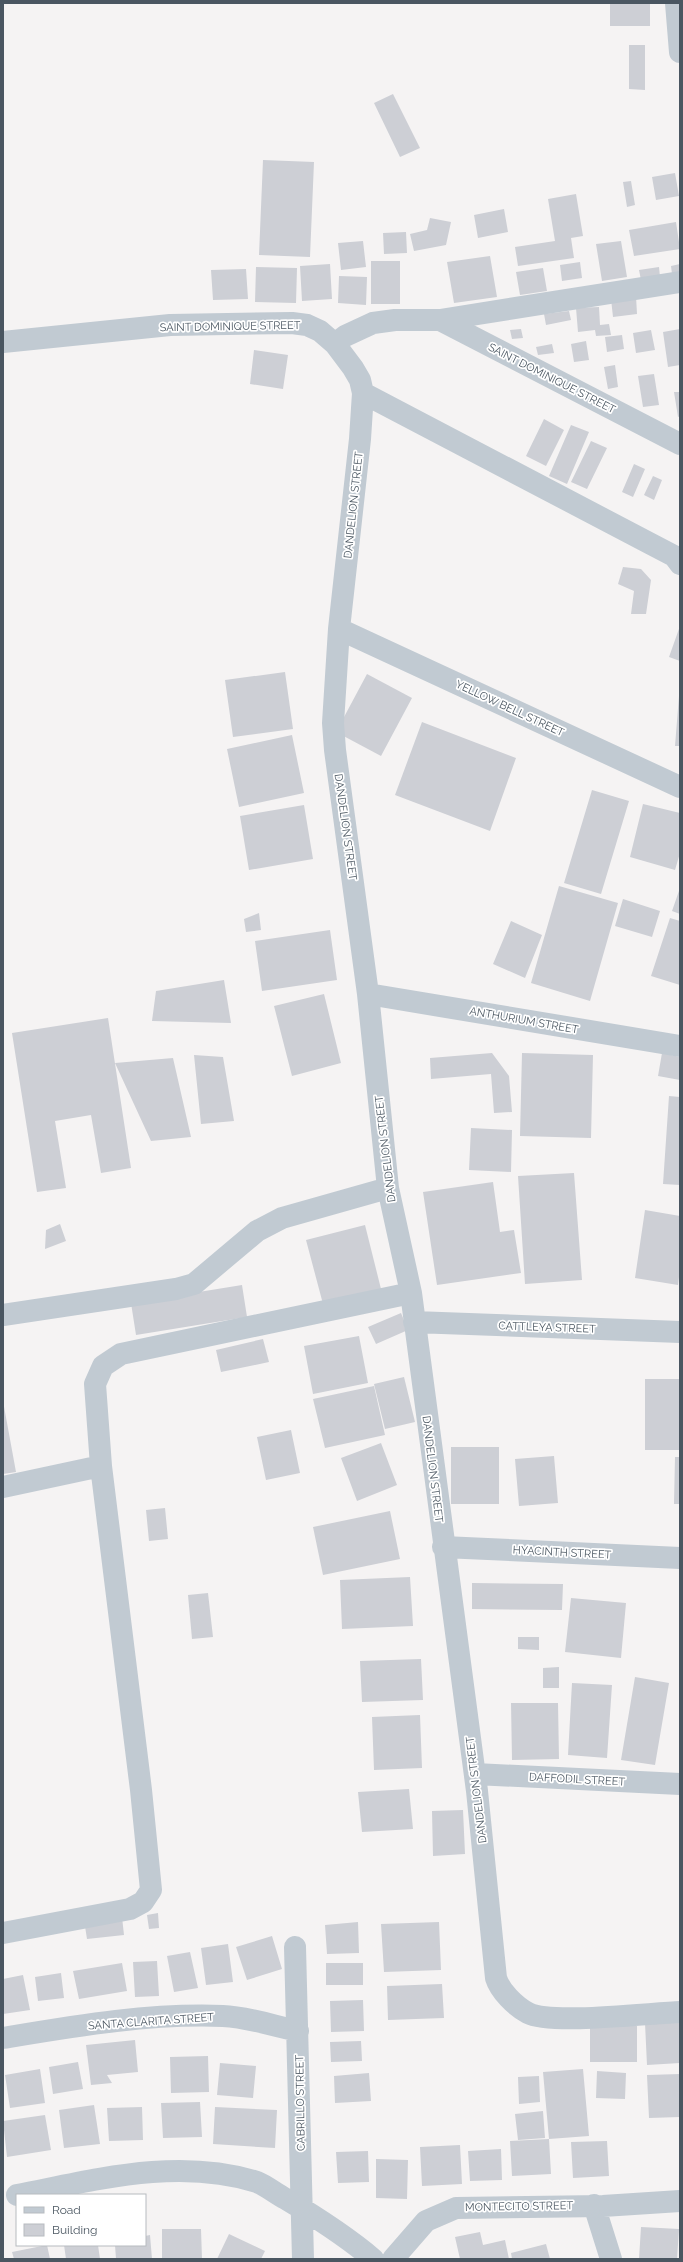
<svg xmlns="http://www.w3.org/2000/svg" width="683" height="2262" viewBox="0 0 683 2262" font-family="Raleway,sans-serif">
<rect width="100%" height="100%" fill="#f5f3f3"/>
<path fill="#cdcfd5" d="M 610,3 L 650,3 L 650,26 L 610,26 Z
M 629,45 L 645,45 L 645,90 L 629,89 Z
M 393,94 L 420,148 L 400,157 L 374,103 Z
M 263,160 L 314,162 L 310,257 L 259,255 Z
M 675,173 L 679,196 L 656,200 L 652,177 Z
M 631,181 L 635,205 L 627,207 L 623,182 Z
M 576,194 L 583,236 L 571,238 L 574,258 L 518,266 L 515,247 L 555,241 L 548,199 Z
M 504,209 L 508,232 L 478,238 L 474,215 Z
M 430,218 L 451,222 L 446,245 L 414,251 L 410,234 L 427,230 Z
M 676,222 L 680,249 L 634,256 L 629,230 Z
M 406,232 L 407,253 L 384,254 L 383,233 Z
M 363,241 L 366,267 L 341,270 L 338,243 Z
M 621,241 L 627,277 L 602,281 L 596,244 Z
M 490,256 L 497,297 L 454,303 L 447,262 Z
M 371,261 L 400,261 L 400,304 L 371,304 Z
M 580,262 L 582,278 L 562,281 L 560,265 Z
M 330,264 L 332,299 L 302,301 L 300,266 Z
M 680,264 L 680,272 L 672,274 L 671,266 Z
M 256,267 L 297,268 L 296,303 L 255,302 Z
M 659,267 L 660,277 L 641,280 L 639,270 Z
M 543,268 L 547,291 L 520,295 L 516,272 Z
M 246,269 L 248,299 L 213,300 L 211,270 Z
M 339,276 L 367,277 L 366,305 L 338,303 Z
M 636,296 L 637,314 L 613,317 L 611,299 Z
M 599,307 L 600,325 L 609,324 L 611,335 L 596,336 L 595,330 L 578,332 L 576,308 Z
M 569,311 L 571,320 L 546,325 L 544,314 Z
M 521,329 L 523,338 L 512,339 L 510,330 Z
M 680,329 L 680,365 L 668,367 L 663,332 Z
M 651,330 L 655,350 L 636,353 L 633,333 Z
M 622,335 L 624,349 L 607,352 L 605,337 Z
M 586,341 L 589,360 L 574,362 L 571,344 Z
M 552,344 L 554,353 L 538,355 L 536,347 Z
M 254,350 L 288,355 L 283,389 L 250,384 Z
M 615,365 L 618,387 L 608,389 L 604,367 Z
M 654,374 L 659,405 L 643,407 L 638,376 Z
M 674,392 L 680,392 L 680,416 L 678,417 Z
M 544,419 L 564,430 L 546,466 L 526,456 Z
M 571,425 L 589,432 L 567,484 L 549,476 Z
M 591,441 L 607,448 L 587,489 L 571,482 Z
M 634,464 L 645,469 L 633,497 L 622,492 Z
M 653,476 L 662,480 L 654,500 L 644,495 Z
M 623,567 L 641,569 L 651,580 L 646,614 L 631,614 L 634,591 L 618,584 Z
M 680,626 L 680,661 L 669,657 Z
M 285,672 L 293,729 L 233,737 L 225,680 Z
M 367,674 L 412,698 L 381,756 L 336,732 Z
M 679,696 L 680,696 L 680,746 L 675,746 Z
M 422,722 L 516,758 L 490,831 L 395,795 Z
M 292,735 L 304,793 L 239,807 L 227,749 Z
M 592,790 L 629,801 L 601,894 L 564,883 Z
M 643,804 L 680,813 L 680,853 L 675,870 L 630,857 Z
M 304,805 L 313,859 L 249,870 L 240,816 Z
M 559,886 L 618,903 L 590,1001 L 531,983 Z
M 680,888 L 680,914 L 672,911 Z
M 623,899 L 660,911 L 652,937 L 615,926 Z
M 259,913 L 261,930 L 246,932 L 244,919 Z
M 670,918 L 680,921 L 680,985 L 651,976 Z
M 511,921 L 542,935 L 525,978 L 493,964 Z
M 330,930 L 337,980 L 262,991 L 255,941 Z
M 224,980 L 231,1023 L 152,1021 L 156,991 Z
M 324,994 L 341,1063 L 292,1076 L 274,1006 Z
M 108,1018 L 131,1168 L 101,1173 L 91,1115 L 55,1121 L 66,1188 L 37,1192 L 12,1033 Z
M 492,1053 L 509,1076 L 512,1112 L 494,1113 L 491,1074 L 431,1079 L 430,1058 Z
M 522,1053 L 593,1055 L 591,1138 L 520,1136 Z
M 662,1053 L 680,1057 L 680,1080 L 658,1076 Z
M 194,1055 L 223,1057 L 234,1121 L 201,1124 Z
M 173,1058 L 191,1137 L 151,1141 L 115,1063 Z
M 669,1096 L 680,1097 L 680,1185 L 663,1184 Z
M 471,1128 L 512,1130 L 511,1172 L 469,1170 Z
M 574,1173 L 582,1280 L 525,1284 L 518,1176 Z
M 493,1182 L 500,1232 L 514,1230 L 521,1273 L 437,1285 L 423,1192 Z
M 645,1210 L 680,1216 L 680,1269 L 678,1285 L 635,1278 Z
M 60,1224 L 66,1241 L 45,1249 L 46,1230 Z
M 365,1225 L 381,1289 L 323,1304 L 306,1240 Z
M 242,1285 L 247,1317 L 136,1335 L 131,1303 Z
M 401,1313 L 408,1330 L 376,1344 L 368,1327 Z
M 359,1336 L 368,1383 L 313,1394 L 304,1346 Z
M 263,1339 L 269,1362 L 221,1372 L 216,1350 Z
M 404,1377 L 415,1422 L 385,1429 L 374,1384 Z
M 645,1379 L 680,1379 L 680,1450 L 645,1450 Z
M 374,1386 L 385,1435 L 325,1448 L 313,1399 Z
M 3,1401 L 16,1472 L 3,1474 Z
M 291,1430 L 300,1473 L 266,1480 L 257,1437 Z
M 381,1443 L 397,1485 L 357,1501 L 341,1458 Z
M 451,1447 L 499,1447 L 499,1504 L 451,1504 Z
M 554,1456 L 558,1503 L 519,1506 L 515,1459 Z
M 675,1457 L 680,1457 L 680,1504 L 674,1504 Z
M 165,1508 L 168,1539 L 149,1541 L 146,1510 Z
M 390,1511 L 400,1559 L 323,1575 L 313,1527 Z
M 410,1577 L 413,1626 L 342,1629 L 340,1580 Z
M 472,1583 L 563,1584 L 562,1610 L 472,1609 Z
M 208,1593 L 213,1637 L 192,1639 L 188,1595 Z
M 571,1598 L 626,1603 L 621,1658 L 565,1652 Z
M 518,1637 L 539,1637 L 539,1650 L 518,1649 Z
M 421,1659 L 423,1700 L 362,1702 L 360,1661 Z
M 559,1667 L 559,1688 L 543,1688 L 543,1668 Z
M 635,1677 L 669,1683 L 655,1765 L 621,1760 Z
M 572,1683 L 612,1685 L 607,1758 L 568,1755 Z
M 511,1703 L 558,1703 L 559,1759 L 512,1760 Z
M 420,1715 L 422,1768 L 374,1770 L 372,1717 Z
M 409,1789 L 413,1829 L 362,1832 L 358,1792 Z
M 463,1810 L 465,1854 L 433,1856 L 432,1811 Z
M 158,1913 L 159,1928 L 149,1929 L 147,1915 Z
M 122,1917 L 124,1935 L 87,1939 L 84,1920 Z
M 358,1922 L 359,1953 L 327,1954 L 325,1925 Z
M 439,1922 L 441,1970 L 384,1972 L 381,1924 Z
M 272,1936 L 282,1969 L 247,1980 L 236,1947 Z
M 228,1944 L 233,1982 L 206,1985 L 201,1948 Z
M 190,1952 L 198,1988 L 174,1992 L 167,1956 Z
M 157,1961 L 159,1996 L 135,1997 L 133,1962 Z
M 122,1963 L 127,1991 L 79,1999 L 73,1971 Z
M 326,1963 L 363,1963 L 363,1985 L 326,1985 Z
M 61,1973 L 64,1998 L 38,2001 L 35,1977 Z
M 23,1975 L 30,2010 L 3,2014 L 3,1979 Z
M 442,1984 L 444,2018 L 388,2020 L 387,1986 Z
M 363,2000 L 364,2031 L 331,2032 L 330,2001 Z
M 680,2022 L 680,2063 L 647,2065 L 645,2023 Z
M 590,2025 L 637,2026 L 637,2062 L 590,2062 Z
M 135,2040 L 138,2072 L 107,2075 L 112,2083 L 91,2085 L 86,2045 Z
M 361,2041 L 362,2061 L 331,2062 L 330,2042 Z
M 208,2056 L 209,2092 L 171,2093 L 170,2057 Z
M 78,2062 L 83,2089 L 53,2094 L 49,2067 Z
M 220,2063 L 256,2066 L 253,2098 L 217,2095 Z
M 40,2069 L 45,2103 L 10,2108 L 5,2075 Z
M 583,2069 L 589,2136 L 549,2139 L 543,2072 Z
M 597,2071 L 626,2073 L 625,2099 L 596,2098 Z
M 369,2073 L 371,2101 L 335,2103 L 334,2076 Z
M 680,2074 L 680,2117 L 649,2118 L 647,2075 Z
M 539,2076 L 540,2102 L 519,2104 L 518,2077 Z
M 200,2102 L 202,2137 L 163,2138 L 161,2103 Z
M 94,2105 L 100,2144 L 64,2148 L 59,2110 Z
M 142,2107 L 143,2140 L 109,2141 L 107,2108 Z
M 215,2107 L 277,2110 L 275,2148 L 213,2144 Z
M 543,2111 L 545,2138 L 518,2140 L 515,2114 Z
M 45,2115 L 51,2150 L 7,2157 L 3,2121 Z
M 549,2139 L 551,2174 L 512,2176 L 510,2141 Z
M 607,2141 L 609,2176 L 573,2178 L 571,2142 Z
M 460,2145 L 462,2184 L 422,2186 L 420,2147 Z
M 501,2149 L 502,2180 L 470,2181 L 468,2151 Z
M 368,2151 L 369,2182 L 338,2183 L 336,2152 Z
M 376,2159 L 408,2160 L 407,2199 L 376,2198 Z
M 641,2227 L 679,2229 L 677,2259 L 639,2259 Z
M 162,2229 L 201,2229 L 202,2259 L 162,2259 Z
M 480,2232 L 483,2245 L 505,2240 L 509,2259 L 460,2259 L 455,2237 Z
M 229,2234 L 265,2251 L 261,2259 L 217,2259 Z
M 150,2235 L 152,2259 L 116,2259 L 115,2245 L 145,2245 L 145,2236 Z
M 546,2244 L 550,2259 L 512,2259 L 511,2253 Z
M 47,2245 L 50,2259 L 14,2259 L 12,2252 Z
M 64,2245 L 98,2245 L 100,2259 L 66,2259 Z"/>
<g fill="none" stroke-linecap="round" stroke-linejoin="round">
<path stroke="#c1cad2" stroke-width="22" d="M 676,3 L 680,52
M 440,320 L 680,282
M 3,342 L 170,325 L 292,323 L 307,325 L 320,331 L 335,344 L 353,368 L 360,380 L 363,393 L 360,439 L 339,629 L 333,723 L 335,750 L 368,994 L 388,1188 L 411,1293 L 477,1791 L 496,1978 C 500,1991 515,2006 528,2013 C 551,2025 650,2013 680,2012
M 335,344 L 345,336 L 373,323 L 395,320 L 440,320 L 680,444
M 363,393 L 651,544 L 674,556 L 680,564
M 339,629 L 680,787
M 368,994 L 680,1046
M 3,1315 L 176,1289 L 194,1284 L 257,1231 L 282,1218 L 388,1188
M 414,1322 L 680,1332
M 3,1487 L 101,1466
M 443,1547 L 680,1558
M 475,1774 L 680,1784
M 3,1933 L 130,1909 L 143,1902 L 151,1890 L 141,1790 L 101,1466 L 95,1384 L 103,1366 L 121,1354 L 411,1293
M 295,1947 L 303,2259
M 3,2038 C 75,2026 150,2013 223,2016 C 248,2017 274,2026 298,2031
M 17,2195 C 95,2180 178,2157 257,2182 C 267,2186 276,2194 286,2199 C 316,2217 346,2236 373,2259
M 594,2205 L 611,2259
M 393,2259 L 426,2221 L 456,2208 L 603,2206 L 680,2201"/>
</g>
<g text-anchor="middle" stroke-width="3.5" stroke-linejoin="round" paint-order="stroke">
<g font-size="11" fill="#4a5661" stroke="#fff">
<text transform="translate(230 326) rotate(-1)" y="4">SAINT DOMINIQUE STREET</text>
<text transform="translate(552 378) rotate(27)" y="4">SAINT DOMINIQUE STREET</text>
<text transform="translate(353 505) rotate(-84)" y="4">DANDELION STREET</text>
<text transform="translate(510 708) rotate(25)" y="4">YELLOW BELL STREET</text>
<text transform="translate(346 827) rotate(82)" y="4">DANDELION STREET</text>
<text transform="translate(524 1020) rotate(10)" y="4">ANTHURIUM STREET</text>
<text transform="translate(385 1149) rotate(-97)" y="4">DANDELION STREET</text>
<text transform="translate(547 1327) rotate(2)" y="4">CATTLEYA STREET</text>
<text transform="translate(433 1469) rotate(83)" y="4">DANDELION STREET</text>
<text transform="translate(562 1552) rotate(3)" y="4">HYACINTH STREET</text>
<text transform="translate(577 1779) rotate(3)" y="4">DAFFODIL STREET</text>
<text transform="translate(476 1790) rotate(-97)" y="4">DANDELION STREET</text>
<text transform="translate(151 2021) rotate(-4)" y="4">SANTA CLARITA STREET</text>
<text transform="translate(300 2103) rotate(-91)" y="4">CABRILLO STREET</text>
<text transform="translate(519 2206) rotate(-1)" y="4">MONTECITO STREET</text>
</g>
</g>
<rect width="683" height="2262" fill="none" stroke="#4a5661" stroke-width="8"/>
<rect x="16" y="2194" width="130" height="52" fill="#ffffff" stroke="#b7bbc0"/>
<rect x="24" y="2207" width="20" height="6" fill="#c1cad2" stroke="#b7bbc0"/>
<text x="52" y="2214" font-size="12" fill="#4a5661">Road</text>
<rect x="24" y="2224" width="20" height="12" fill="#cdcfd5" stroke="#b7bbc0"/>
<text x="52" y="2234" font-size="12" fill="#4a5661">Building</text>
</svg>
